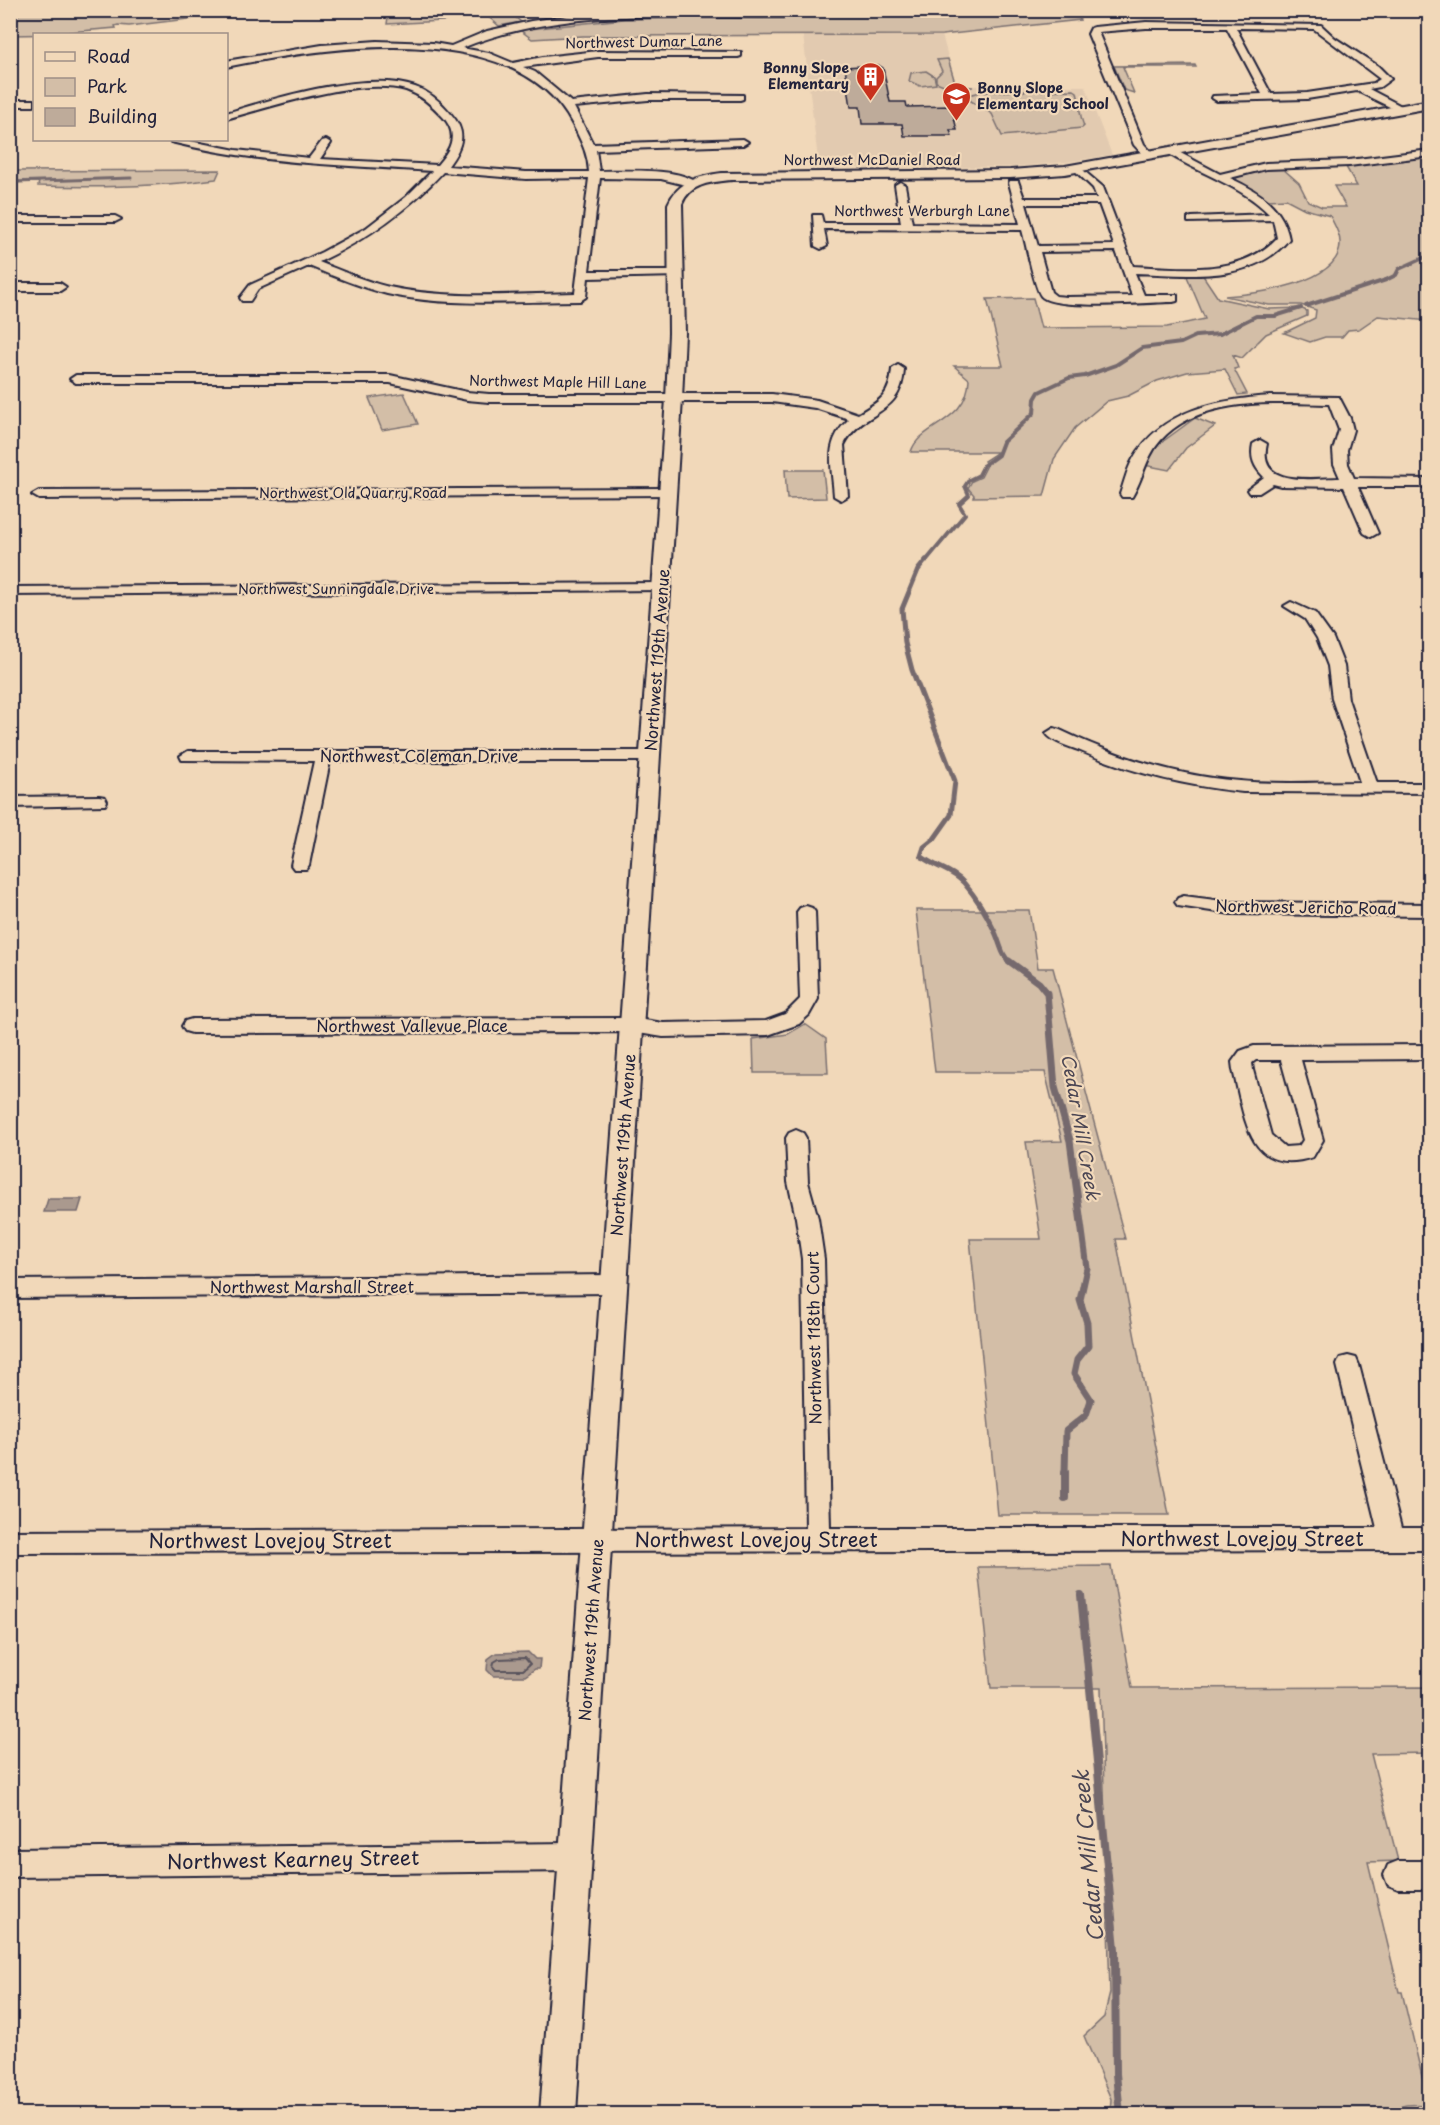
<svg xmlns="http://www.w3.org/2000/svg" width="1440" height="2125" viewBox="0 0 1440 2125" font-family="'Playpen Sans',sans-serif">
<rect width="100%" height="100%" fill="#f1d8b9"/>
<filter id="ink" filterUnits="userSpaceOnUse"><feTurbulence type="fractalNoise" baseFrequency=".0167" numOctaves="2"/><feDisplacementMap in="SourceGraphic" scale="12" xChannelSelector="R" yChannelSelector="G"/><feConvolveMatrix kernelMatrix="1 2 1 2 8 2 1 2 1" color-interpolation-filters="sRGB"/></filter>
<g filter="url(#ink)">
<path fill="#e2cab0" d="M 803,35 L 942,35 L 956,86 L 1085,86 L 1112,155 L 1067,162 L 1013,167 L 819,168 Z"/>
<path fill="#d3bea7" stroke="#7a7071" stroke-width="1.5" d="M 411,10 L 508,11 L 521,22 L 499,26 L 484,13 L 443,21 L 387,24 L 388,17 Z
M 800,10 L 1076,10 L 1080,20 L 942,35 L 583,36 L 532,39 L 520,30 L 624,19 L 801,17 Z
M 21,11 L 21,10 L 241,11 L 238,13 L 129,26 L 118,25 L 115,26 L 116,28 L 69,32 L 68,34 L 11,35 L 11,24 Z
M 948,59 L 956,86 L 973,87 L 949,87 L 936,82 L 936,77 L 942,71 L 937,60 Z
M 1195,65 L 1196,67 L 1123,67 L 1134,93 L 1124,90 L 1114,66 Z
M 926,71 L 934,76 L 936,84 L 920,86 L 909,81 L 911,73 Z
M 1074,90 L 1077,92 C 1080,104 1079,115 1084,126 L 1082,128 L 1002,136 L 992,114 L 963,96 L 981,92 Z
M 1422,158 L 1429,166 L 1429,321 L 1378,316 L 1359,329 L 1348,330 L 1342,337 L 1325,337 L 1310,342 L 1284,333 L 1315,318 L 1316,310 L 1301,305 L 1269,305 L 1225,296 C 1254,294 1342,284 1340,242 C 1340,233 1334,224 1330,216 L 1305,209 L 1286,199 L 1268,200 L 1237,181 L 1236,177 L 1258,170 L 1282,168 L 1299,183 L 1308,201 L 1322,207 L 1346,207 L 1334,186 L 1357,186 L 1346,167 Z
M 220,170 L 216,179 C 156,187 98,188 38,186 L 39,182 L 11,183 L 11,171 Z
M 1186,274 L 1202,274 L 1218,298 L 1269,309 L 1300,308 L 1307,311 L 1307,316 L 1266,334 L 1242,358 L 1233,355 L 1238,368 L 1234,369 L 1247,394 L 1238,395 L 1225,369 L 1187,372 L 1157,381 L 1128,396 L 1107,401 L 1075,428 L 1054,459 L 1044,496 L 973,497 L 974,495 L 968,488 L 972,481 L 981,477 L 987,465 L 984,461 L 998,452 L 911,452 C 919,424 968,423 969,379 L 954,366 L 1003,366 L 987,299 L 1033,298 L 1041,328 L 1167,327 L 1205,319 Z
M 404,393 L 418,424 L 382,430 L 369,398 Z
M 1195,418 L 1215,426 L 1186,448 L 1169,470 L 1144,465 L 1158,445 Z
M 785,470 L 823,470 L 826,498 L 787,499 Z
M 916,910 L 1029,910 L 1038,968 L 1053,968 L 1125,1239 L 1116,1239 L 1169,1515 L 998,1515 L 970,1239 L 1041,1239 L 1026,1142 L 1062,1141 L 1045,1072 L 935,1072 Z
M 805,1024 L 826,1039 L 828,1073 L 754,1073 L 753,1039 L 788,1034 Z
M 1111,1566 L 1132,1688 L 1429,1687 L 1429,1753 L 1371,1754 L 1398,1861 L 1368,1862 L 1399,1992 L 1402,1992 L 1429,2106 C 1413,2103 1398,2104 1385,2114 L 1110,2114 L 1111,2099 L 1084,2036 L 1104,2017 L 1110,1993 L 1101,1688 L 991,1688 L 978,1567 Z"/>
<path fill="#aa998e" stroke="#74696d" stroke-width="1.5" d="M 48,1199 L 82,1199 L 78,1212 L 44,1212 Z
M 528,1652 L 535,1659 L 540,1659 L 539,1669 L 535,1669 L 525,1676 L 493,1676 L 487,1670 L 488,1659 L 496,1653 Z"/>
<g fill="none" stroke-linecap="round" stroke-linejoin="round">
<path stroke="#58525c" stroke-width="2" d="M 525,1658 L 530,1664 L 523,1670 L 496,1670 L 493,1667 L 494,1662 L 499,1659 Z"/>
<path stroke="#74696d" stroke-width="3" d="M 10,182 L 131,178"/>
<path stroke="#74696d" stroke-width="4" d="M 1306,306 L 1386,280 L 1396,275 L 1399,269 L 1430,255
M 925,562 L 965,514 L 959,504 L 969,495 L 965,486 L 969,480 L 979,475 L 984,465 L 998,455 L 1003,442 L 1034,413 L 1035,399 L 1039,392 L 1069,378 L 1085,376 L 1116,365 L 1142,348 L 1181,343 L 1196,336 L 1220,334 L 1256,316 L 1275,316 L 1301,308"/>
<path stroke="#74696d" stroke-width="5" d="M 926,560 L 918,570 L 902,609 L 905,643 L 912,670 L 955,781 L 951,815 L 934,839 L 924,847 L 921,856 C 934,867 953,870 964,883 C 975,896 987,915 994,930 C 1000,941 1001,956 1011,963"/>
<path stroke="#74696d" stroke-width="7" d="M 1009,961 L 1039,983 L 1047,993 L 1055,1087 L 1070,1141 L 1087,1268 L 1080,1300 L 1087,1323 L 1088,1346 L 1077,1360 L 1074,1374 L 1091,1400 L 1086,1415 L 1066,1431 L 1065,1474"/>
<path stroke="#74696d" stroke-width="8" d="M 1065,1498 L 1065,1472
M 1081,1595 L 1115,1949 L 1116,2074 L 1120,2114"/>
</g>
<path fill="#beab9a" stroke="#22223b" stroke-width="1.5" d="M 878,65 L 883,68 L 890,102 L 906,102 L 907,107 L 951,106 L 957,130 L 950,130 L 952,136 L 904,136 L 902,124 L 862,124 L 860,107 L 851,107 L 845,67 Z"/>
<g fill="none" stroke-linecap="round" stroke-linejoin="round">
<defs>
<path id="minor" d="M 667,11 L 795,11 L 800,14 L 795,17 C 684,18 567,5 462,48 L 489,53 L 513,63 L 543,57 L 598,51 L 741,52 L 741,56 L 738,57 L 598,57 L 523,67 L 535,72 L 571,102 L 648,94 L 743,95 L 743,99 L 740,100 L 648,100 L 574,107 L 593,144 L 743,139 L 748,142 L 743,145 L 596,150 L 599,171 C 626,171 679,167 699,184 L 694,187 L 661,179 L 600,178 L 589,271 L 676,271 L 680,272 L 680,276 L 588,278 L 586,297 L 580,301 C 517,301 450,308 387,294 C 360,287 335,277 309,266 L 258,289 L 250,301 L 242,301 L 240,298 L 250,285 L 322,252 L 366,228 L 406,197 L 432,171 C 343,165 258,164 171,142 L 170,140 L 185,140 L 236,150 L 309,158 L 322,141 L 326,140 L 331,143 L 320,159 L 437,165 C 451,149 459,135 443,117 C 433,106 421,95 406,90 C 358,77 275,106 226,119 L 226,113 C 276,98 365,70 415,87 C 430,92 441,102 451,114 C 468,133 462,147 448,166 L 526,172 L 589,172 C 588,153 581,141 573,125 C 517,16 325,47 226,67 L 226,61 L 322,45 L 377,41 L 433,43 L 451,46 L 487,31 L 531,21 L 575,15 ZM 443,172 L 526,179 L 589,178 L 575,293 C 513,294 449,300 389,287 C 364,281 342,271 319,262 C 367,239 407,211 443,172 Z
M 1146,22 L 1321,25 L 1335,38 L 1378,66 L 1391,79 L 1380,87 L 1369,89 L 1407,109 L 1398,111 L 1357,91 L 1307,99 L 1217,101 L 1212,98 L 1213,96 L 1262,94 L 1227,28 L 1146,28 L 1098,32 L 1144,144 L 1155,156 L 1146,158 L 1134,145 L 1088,34 L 1091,28 L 1094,27 ZM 1236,28 L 1314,29 L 1380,79 L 1374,83 L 1307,93 L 1271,94 Z
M 10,100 L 34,100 L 34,106 L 10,106 Z
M 1173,149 L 1220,174 L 1266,163 L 1349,160 L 1430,150 L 1430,156 L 1349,166 L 1266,169 L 1230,178 C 1258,191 1283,206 1289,239 C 1253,284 1187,275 1135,273 L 1144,295 L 1177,295 L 1177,301 L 1173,302 C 1151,302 1053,311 1041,296 C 1034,287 1026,243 1022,230 L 824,229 L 827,246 L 821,249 L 815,246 L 813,215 L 821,215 L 823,223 L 901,223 L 895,185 L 900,182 L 905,185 L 912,223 L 1020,224 L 1009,183 L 1010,181 L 1018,181 L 1024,198 L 1097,198 L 1093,188 L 1072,168 L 1077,165 L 1103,187 L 1133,266 C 1182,268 1240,277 1277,238 L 1273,220 L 1188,222 L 1188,218 L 1192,217 L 1269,214 C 1242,186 1202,175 1169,154 L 1169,150 ZM 1026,204 L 1099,204 L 1114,245 L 1038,246 ZM 1116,251 L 1132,296 L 1067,297 L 1056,296 L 1051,292 L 1040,252 Z
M 10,216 L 115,216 L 121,219 L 115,222 L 10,222 Z
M 10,283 L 60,283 L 66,287 L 60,291 L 10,291 Z
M 898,365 L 904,369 C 902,417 862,409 844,445 L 848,496 L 841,500 L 834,496 C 832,465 823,443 849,419 L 815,408 L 772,402 L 489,402 L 467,400 L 390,383 L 76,383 L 70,379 L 76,375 L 390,375 L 467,392 L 489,394 L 772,394 L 817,400 L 858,414 C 880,401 890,396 892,369 Z
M 1270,396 L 1339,397 L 1350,418 L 1353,430 L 1347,450 L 1348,464 L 1354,478 L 1430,479 L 1430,487 L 1358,487 L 1378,533 L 1371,537 L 1364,533 L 1344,487 L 1281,486 L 1273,484 L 1259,493 L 1249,493 L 1247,490 L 1264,477 C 1254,467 1250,458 1253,444 L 1260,440 L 1267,444 C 1256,489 1314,478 1340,478 L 1334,464 L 1333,450 L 1339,430 L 1329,404 C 1276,403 1201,396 1161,440 C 1145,458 1144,477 1132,497 L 1122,497 L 1120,494 C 1124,483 1127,469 1133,459 C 1162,409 1217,400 1270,396 Z
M 668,488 L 675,492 L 673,495 L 39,499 L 32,495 L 39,491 Z
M 662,583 L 667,584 L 669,587 L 667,590 L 10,595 L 10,587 Z
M 1291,602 L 1315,613 L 1333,638 L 1344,666 L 1348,699 L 1377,783 L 1430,783 L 1430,793 L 1243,792 C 1186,786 1131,773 1078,750 C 1068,746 1052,742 1046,733 L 1054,728 L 1060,730 C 1117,757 1176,776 1240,781 C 1279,785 1320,782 1360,782 L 1332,699 L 1328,666 L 1317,638 L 1305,619 L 1284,606 Z
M 188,751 L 650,751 L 658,756 L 650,761 L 330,761 L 309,865 L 306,869 L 294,869 L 291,865 L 314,761 L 182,760 L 180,756 Z
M 99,796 L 105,797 L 107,801 L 105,805 L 10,807 L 10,797 Z
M 1184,896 L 1231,902 L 1430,904 L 1430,916 L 1231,914 L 1178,906 L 1175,902 L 1178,898 Z
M 806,906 L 812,908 L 815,912 L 818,999 L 809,1015 L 799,1024 L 768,1035 L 663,1037 L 632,1032 L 192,1033 L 185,1031 L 182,1026 L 185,1021 L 192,1019 L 632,1018 L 663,1023 L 766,1021 L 785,1014 L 800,999 L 797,912 L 800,908 Z
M 1430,1045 L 1430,1059 L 1301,1060 L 1323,1140 L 1313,1157 C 1248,1178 1245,1117 1233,1070 L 1232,1062 L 1240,1051 L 1254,1046 ZM 1256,1060 L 1281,1060 L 1303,1140 L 1299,1146 L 1285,1147 L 1271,1135 L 1253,1070 L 1252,1063 Z
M 796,1130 L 803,1133 L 806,1138 L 808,1182 L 818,1218 L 824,1259 L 830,1528 L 1377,1528 L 1337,1365 L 1340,1358 L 1348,1356 L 1356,1358 L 1359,1365 L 1401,1528 L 1430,1528 L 1430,1550 L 10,1553 L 10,1531 L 806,1528 L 802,1259 L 796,1218 L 788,1182 L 786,1138 L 789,1133 Z
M 614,1275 L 622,1278 L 625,1284 L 622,1290 L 614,1293 L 10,1298 L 10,1280 Z
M 575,1843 L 585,1847 L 589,1857 L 585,1867 L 575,1871 L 10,1877 L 10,1849 Z
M 1398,1861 L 1430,1861 L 1430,1889 L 1398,1889 L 1388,1885 L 1384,1875 L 1388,1865 Z"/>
<path id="tertiary" d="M 1430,100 L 1430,108 L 1065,174 L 1010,178 L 732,180 C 712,182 690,183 682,204 L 685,333 L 682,399 L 576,2114 L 540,2114 L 666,399 L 669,333 L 668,204 C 678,181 699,176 722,173 L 1010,170 L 1065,166 Z"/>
</defs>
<use href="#minor" stroke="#22223b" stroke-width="4"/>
<use href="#tertiary" stroke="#22223b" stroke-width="4"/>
<use href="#minor" fill="#f1d8b9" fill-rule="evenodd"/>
<use href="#tertiary" fill="#f1d8b9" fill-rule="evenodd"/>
</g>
</g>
<defs>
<symbol id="building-pin" viewBox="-11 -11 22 30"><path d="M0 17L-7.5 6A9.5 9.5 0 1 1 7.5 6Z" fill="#c8321e" stroke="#f1d8b9"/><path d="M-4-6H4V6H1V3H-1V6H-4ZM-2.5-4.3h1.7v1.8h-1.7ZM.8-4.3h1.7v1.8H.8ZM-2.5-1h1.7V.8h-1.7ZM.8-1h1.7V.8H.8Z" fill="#fff"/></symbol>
<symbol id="school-pin" viewBox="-11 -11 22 30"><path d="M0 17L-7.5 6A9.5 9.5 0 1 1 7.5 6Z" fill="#c8321e" stroke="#f1d8b9"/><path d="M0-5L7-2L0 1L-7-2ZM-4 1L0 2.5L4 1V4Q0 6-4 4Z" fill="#fff"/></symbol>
</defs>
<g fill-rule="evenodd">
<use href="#building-pin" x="854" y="60" width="33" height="45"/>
<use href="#school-pin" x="940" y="80" width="33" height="45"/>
</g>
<g text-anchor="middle" stroke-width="4.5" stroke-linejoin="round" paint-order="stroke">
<g font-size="14" fill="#22223b" stroke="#f1d8b9">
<text transform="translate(644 42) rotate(-1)" y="5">Northwest Dumar Lane</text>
<text x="872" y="165">Northwest McDaniel Road</text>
<text x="922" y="216">Northwest Werburgh Lane</text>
<text transform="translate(558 382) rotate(1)" y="5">Northwest Maple Hill Lane</text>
<text x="353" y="498">Northwest Old Quarry Road</text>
<text x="336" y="594">Northwest Sunningdale Drive</text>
</g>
<g font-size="14" font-weight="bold" fill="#22223b" stroke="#f1d8b9" text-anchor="end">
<text x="849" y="73">Bonny Slope<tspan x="849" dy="16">Elementary</tspan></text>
<text x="977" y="93" text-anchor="start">Bonny Slope<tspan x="977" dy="16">Elementary School</tspan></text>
</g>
<g font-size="16" fill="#22223b" stroke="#f1d8b9">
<text transform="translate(657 660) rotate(-86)" y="6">Northwest 119th Avenue</text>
<text x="419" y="762">Northwest Coleman Drive</text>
<text transform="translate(1306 907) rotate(1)" y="6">Northwest Jericho Road</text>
<text x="412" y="1032">Northwest Vallevue Place</text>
<text transform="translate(623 1145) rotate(-86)" y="6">Northwest 119th Avenue</text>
<text x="312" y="1293">Northwest Marshall Street</text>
<text transform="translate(814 1338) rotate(-91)" y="6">Northwest 118th Court</text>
<text transform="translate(591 1630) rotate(-86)" y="6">Northwest 119th Avenue</text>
</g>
<g font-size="18" font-style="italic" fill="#4b4654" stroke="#f1d8b9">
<text transform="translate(1080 1127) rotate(80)" y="6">Cedar Mill Creek</text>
</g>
<g font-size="20" fill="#22223b" stroke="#f1d8b9">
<text x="1242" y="1546">Northwest Lovejoy Street</text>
<text x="756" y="1547">Northwest Lovejoy Street</text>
<text x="270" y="1548">Northwest Lovejoy Street</text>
<text transform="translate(293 1860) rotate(-1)" y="7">Northwest Kearney Street</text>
</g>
<g font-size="21" font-style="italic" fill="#4b4654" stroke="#f1d8b9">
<text transform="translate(1089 1856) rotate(-95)" y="7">Cedar Mill Creek</text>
</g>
</g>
<rect width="1440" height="2125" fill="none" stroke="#f1d8b9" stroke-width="36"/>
<rect x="18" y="18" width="1404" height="2089" fill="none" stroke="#22223b" stroke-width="2" filter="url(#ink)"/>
<rect x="33" y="33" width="195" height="108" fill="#f1d8b9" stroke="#9e8f87" stroke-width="1.5"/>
<rect x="45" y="52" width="30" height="9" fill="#f1d8b9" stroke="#9e8f87" stroke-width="1.5"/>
<text x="87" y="63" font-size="18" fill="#22223b">Road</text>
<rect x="45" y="78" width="30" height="18" fill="#d3bea7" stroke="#9e8f87" stroke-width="1.5"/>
<text x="87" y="93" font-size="18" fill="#22223b">Park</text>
<rect x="45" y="108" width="30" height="18" fill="#beab9a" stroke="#9e8f87" stroke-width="1.5"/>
<text x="87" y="123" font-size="18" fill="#22223b">Building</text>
</svg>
